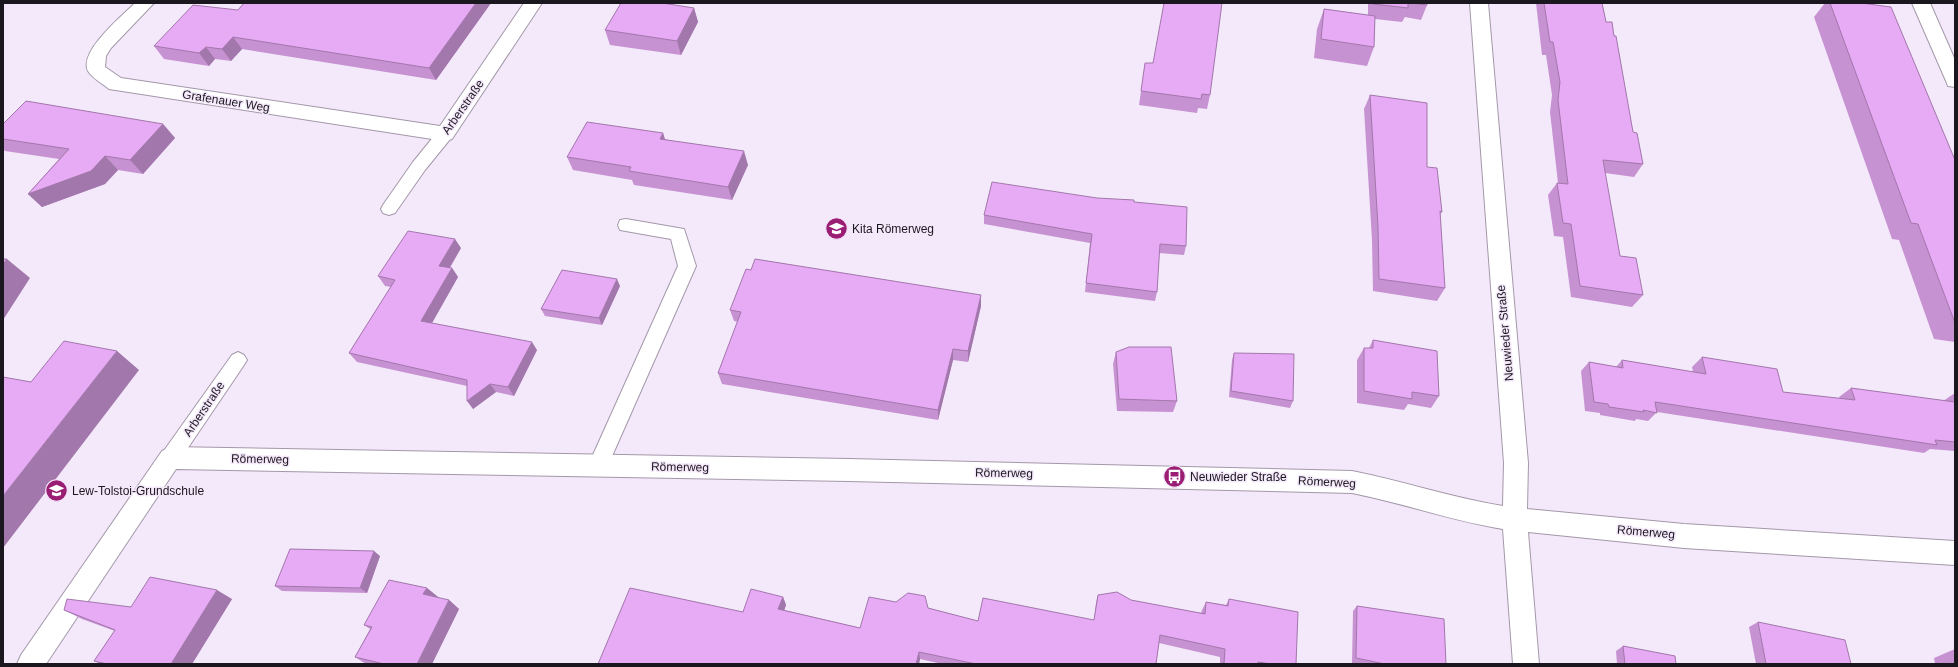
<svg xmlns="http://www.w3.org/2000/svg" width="1958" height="667" viewBox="0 0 1958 667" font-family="Arial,sans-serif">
<rect width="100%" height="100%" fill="#f4e9fb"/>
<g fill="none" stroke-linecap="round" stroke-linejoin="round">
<defs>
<path id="lane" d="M 445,128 L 451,130 L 453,134 L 451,138 L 425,170 L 395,213 L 389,215 L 383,213 L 381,209 L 383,205 L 413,162 L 439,130 Z
M 626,219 L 684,229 L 696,266 L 605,472 L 598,475 L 591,472 L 588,466 L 678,266 L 671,239 L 620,230 L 618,225 L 620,220 Z
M 238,352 L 244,355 L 247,360 L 244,365 L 177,464 L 170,467 L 163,464 L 160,458 L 163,452 L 232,355 Z"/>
<path id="street" d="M 135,3 L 154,3 L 111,48 L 106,56 L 105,67 L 121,78 L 440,126 L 524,3 L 542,3 L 452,139 L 445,141 L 109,89 C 103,84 92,78 88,71 C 78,52 123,15 135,3 Z
M 1470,3 L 1488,3 L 1528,463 L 1527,509 L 1684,524 L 1955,541 L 1955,565 L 1684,548 L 1528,532 L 1539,664 L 1513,664 L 1503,529 C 1452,521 1403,503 1352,493 L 849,481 L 176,469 L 46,664 L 17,664 L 21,655 L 162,451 L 170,447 L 849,459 L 1352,471 C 1403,481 1452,498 1503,506 L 1504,463 Z
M 1912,3 L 1930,3 L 1955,60 L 1955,87 L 1948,86 L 1946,81 Z"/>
</defs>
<use href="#lane" stroke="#a398a9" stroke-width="2"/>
<use href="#street" stroke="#a398a9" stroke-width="2"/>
<use href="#lane" fill="#fff" fill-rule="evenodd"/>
<use href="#street" fill="#fff" fill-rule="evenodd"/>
</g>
<path fill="#c792d2" d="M 244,3 L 491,3 L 436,80 L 242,49 L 231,61 L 215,59 L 209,66 L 164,59 L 154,46 L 238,10 Z
M 1368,3 L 1427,3 L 1427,5 L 1421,20 L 1405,17 L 1402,22 L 1375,19 L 1374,47 L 1367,66 L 1314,58 L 1317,29 L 1324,9 L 1368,15 Z
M 1536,3 L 1602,3 L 1606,22 L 1614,36 L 1633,132 L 1643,164 L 1634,177 L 1605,173 L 1620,256 L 1643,295 L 1632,307 L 1571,297 L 1563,237 L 1554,236 L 1548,195 L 1557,183 L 1558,183 L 1550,112 L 1552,95 L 1546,55 L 1542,55 Z
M 1825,3 L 1861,3 L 1955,160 L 1955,342 L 1934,339 L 1899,240 L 1892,239 L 1814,17 Z
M 694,8 L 698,22 L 681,55 L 610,45 L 605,30 Z
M 1145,63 L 1210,95 L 1207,109 L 1198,108 L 1197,113 L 1139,105 Z
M 1370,95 L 1427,167 L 1442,212 L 1440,215 L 1445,288 L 1437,301 L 1373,291 L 1372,240 L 1364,109 Z
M 3,124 L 163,124 L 175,138 L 143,174 L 118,170 L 105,184 L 42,207 L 28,194 L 59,159 L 5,151 L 3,149 Z
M 663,133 L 665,139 L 748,165 L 732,200 L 634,185 L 632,180 L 573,170 L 567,157 Z
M 1097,198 L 1186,246 L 1184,255 L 1159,253 L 1157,292 L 1155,301 L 1085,292 L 1090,243 L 984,224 L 984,215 Z
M 461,248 L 450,268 L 452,268 L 458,277 L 432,323 L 537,350 L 514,396 L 496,392 L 473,409 L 467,386 L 357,362 L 349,353 L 391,287 L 385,286 L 378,276 Z
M 620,286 L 602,325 L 545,316 L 541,309 Z
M 981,306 L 968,362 L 953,360 L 938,420 L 722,384 L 718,373 L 738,322 L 734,321 L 730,310 Z
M 1373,340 L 1439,396 L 1431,408 L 1408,404 L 1404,410 L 1357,403 L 1357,360 L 1364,348 L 1369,348 Z
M 1116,352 L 1177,401 L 1173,412 L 1117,411 L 1113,364 Z
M 1234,353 L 1293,401 L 1290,408 L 1229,397 L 1232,360 Z
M 1702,357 L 1783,392 L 1840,399 L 1839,397 L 1851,388 L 1943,401 L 1955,393 L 1955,451 L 1930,449 L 1924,453 L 1657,412 L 1648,421 L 1636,419 L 1635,421 L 1600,415 L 1600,413 L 1585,411 L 1581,371 L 1589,362 L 1616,367 L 1622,360 L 1693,372 L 1692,367 Z
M 380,556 L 367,593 L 282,591 L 275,586 Z
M 427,588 L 438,597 L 437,598 L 449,600 L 459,609 L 432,664 L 366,664 L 355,657 L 370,629 L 364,625 Z
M 1098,595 L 1201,613 L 1202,610 L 1206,602 L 1226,605 L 1229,599 L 1296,664 L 1220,664 L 1220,657 L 1159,643 L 1156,664 L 942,664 L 920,659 L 919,664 L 598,664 L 743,612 L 783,597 L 786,605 L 784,610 L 860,628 L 928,608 L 978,621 L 1094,620 L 1096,603 Z
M 232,599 L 192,664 L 101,664 L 94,661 L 115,631 L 82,619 L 64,610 L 131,607 Z
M 1357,606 L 1446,664 L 1359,664 L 1352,663 L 1353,611 Z
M 1758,622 L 1851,664 L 1756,664 L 1749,627 Z
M 1623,646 L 1676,664 L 1617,664 L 1616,651 Z
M 1955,649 L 1955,664 L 1935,664 L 1934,658 Z"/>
<path fill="#a277ab" d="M 476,3 L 491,3 L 436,80 L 429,68 Z
M 694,8 L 698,22 L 681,55 L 677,41 Z
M 233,37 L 242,49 L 231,61 L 222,49 Z
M 206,47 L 215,59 L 209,66 L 199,53 Z
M 163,124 L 175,138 L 143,174 L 130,160 Z
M 663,133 L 667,147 L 660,139 Z
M 744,151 L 748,165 L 732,200 L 728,187 Z
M 105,156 L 118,170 L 105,184 L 42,207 L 28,194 Z
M 455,239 L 461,248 L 445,275 L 439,266 Z
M 7,259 L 30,278 L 3,320 L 3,264 Z
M 452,268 L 458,277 L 428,330 L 421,321 Z
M 617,279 L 620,286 L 602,325 L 599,318 Z
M 981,295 L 981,306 L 968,362 L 968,351 Z
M 532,342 L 537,350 L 514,396 L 508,387 Z
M 953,349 L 953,360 L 938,420 L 938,410 Z
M 117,351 L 139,370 L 3,548 L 3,496 Z
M 490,384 L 496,392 L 473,409 L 467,401 Z
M 374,551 L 380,556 L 367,593 L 360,588 Z
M 427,588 L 438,597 L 434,603 L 423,594 Z
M 217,590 L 232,599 L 192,664 L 171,664 Z
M 783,597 L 786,605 L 782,617 L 778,609 Z
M 449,600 L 459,609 L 432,664 L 417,664 Z
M 919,652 L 920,659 L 919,664 L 916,664 Z"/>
<path fill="#e7aaf4" stroke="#a277ab" d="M 244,3 L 476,3 L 429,68 L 233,37 L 222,49 L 206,47 L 199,53 L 154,46 L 193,5 L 238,10 Z
M 621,3 L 662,3 L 694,8 L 677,41 L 605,30 Z
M 1164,3 L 1222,3 L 1210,95 L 1202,94 L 1201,99 L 1141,91 L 1145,63 L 1153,63 Z
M 1373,3 L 1408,3 L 1408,8 L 1373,4 Z
M 1410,3 L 1427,3 L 1427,5 Z
M 1544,3 L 1602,3 L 1606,22 L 1612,22 L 1614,36 L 1616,36 L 1633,132 L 1637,133 L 1643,164 L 1603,160 L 1620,256 L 1636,258 L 1643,295 L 1580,286 L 1571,224 L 1563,223 L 1557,183 L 1568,184 L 1558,100 L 1560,82 L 1553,42 L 1550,42 Z
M 1830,3 L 1861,3 L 1891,7 L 1955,160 L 1955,323 L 1918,224 L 1911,223 Z
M 1324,9 L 1375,16 L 1374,47 L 1321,39 Z
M 1370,95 L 1427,103 L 1427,167 L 1437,168 L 1442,212 L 1440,211 L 1445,288 L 1379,279 L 1378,226 Z
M 26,101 L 163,124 L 130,160 L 105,156 L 91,171 L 28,194 L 69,149 L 3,139 L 3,124 Z
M 587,122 L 663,133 L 660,139 L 744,151 L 728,187 L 629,171 L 631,167 L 567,157 Z
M 992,182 L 1097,198 L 1134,200 L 1134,202 L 1187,207 L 1186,246 L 1160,244 L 1157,292 L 1086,283 L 1092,234 L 984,215 Z
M 408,231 L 455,239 L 439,266 L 452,268 L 421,321 L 532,342 L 508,387 L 490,384 L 467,401 L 467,380 L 349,353 L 395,280 L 378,276 Z
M 3,259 L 7,259 L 3,264 Z
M 755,259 L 981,295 L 968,351 L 953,349 L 938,410 L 718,373 L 741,312 L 730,310 L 746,269 L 751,270 Z
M 562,270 L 617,279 L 599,318 L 541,309 Z
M 1373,340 L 1437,351 L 1439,396 L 1412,392 L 1412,399 L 1364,391 L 1364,348 L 1373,348 Z
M 64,341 L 117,351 L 3,496 L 3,377 L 31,382 Z
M 1129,347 L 1171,347 L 1177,401 L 1119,399 L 1116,352 Z
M 1234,353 L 1294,354 L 1293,401 L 1231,391 Z
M 1702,357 L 1777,369 L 1783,392 L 1855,400 L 1851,388 L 1955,402 L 1955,442 L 1935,440 L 1937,445 L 1655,402 L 1657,413 L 1643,410 L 1644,412 L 1609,407 L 1608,404 L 1594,402 L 1589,362 L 1623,368 L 1622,360 L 1706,374 Z
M 290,549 L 374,551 L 360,588 L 275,586 Z
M 150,577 L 217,590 L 171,664 L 107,664 L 94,661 L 115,630 L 64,610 L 67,599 L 131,607 Z
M 389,580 L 427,588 L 423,594 L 449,600 L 417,664 L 384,664 L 355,657 L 372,627 L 364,625 Z
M 630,588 L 743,612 L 751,589 L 783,597 L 778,609 L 860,628 L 869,597 L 896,602 L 908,593 L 925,596 L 928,608 L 978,621 L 983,598 L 1094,620 L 1098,595 L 1117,592 L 1131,600 L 1205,614 L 1206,602 L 1228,606 L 1229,599 L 1298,612 L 1296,664 L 1271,664 L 1258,662 L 1258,664 L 1224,664 L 1225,649 L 1160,635 L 1156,664 L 976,664 L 919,652 L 916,664 L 598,664 Z
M 1357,606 L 1444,619 L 1446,664 L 1385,664 L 1356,658 Z
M 1758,622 L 1845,640 L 1851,664 L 1766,664 Z
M 1623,646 L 1675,656 L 1676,664 L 1625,664 Z"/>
<defs>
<symbol id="school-disc" viewBox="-11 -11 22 22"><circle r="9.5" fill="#9b1e75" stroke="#f4e9fb"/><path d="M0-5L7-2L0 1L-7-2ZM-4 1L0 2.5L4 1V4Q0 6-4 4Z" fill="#fff"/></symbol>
<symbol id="bus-disc" viewBox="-11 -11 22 22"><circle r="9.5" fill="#9b1e75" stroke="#f4e9fb"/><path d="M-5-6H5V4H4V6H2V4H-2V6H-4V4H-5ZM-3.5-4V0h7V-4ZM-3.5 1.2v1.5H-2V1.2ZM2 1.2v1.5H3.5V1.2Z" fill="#fff"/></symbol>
</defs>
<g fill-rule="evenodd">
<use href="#school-disc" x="824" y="216" width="25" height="25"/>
<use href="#bus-disc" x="1162" y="464" width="25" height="25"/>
<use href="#school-disc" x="44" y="478" width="25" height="25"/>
</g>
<g text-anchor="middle" stroke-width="3" stroke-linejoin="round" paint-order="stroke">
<g font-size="12" fill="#1b171e" stroke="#f4e9fb">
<text transform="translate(226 101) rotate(9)" y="4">Grafenauer Weg</text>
<text transform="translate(463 107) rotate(-55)" y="4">Arberstraße</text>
<text transform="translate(1505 333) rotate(-95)" y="4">Neuwieder Straße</text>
<text transform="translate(204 409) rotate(-56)" y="4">Arberstraße</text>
<text transform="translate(260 459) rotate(1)" y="4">Römerweg</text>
<text transform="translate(680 467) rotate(1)" y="4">Römerweg</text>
<text transform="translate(1004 473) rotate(1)" y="4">Römerweg</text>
<text transform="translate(1327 482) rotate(3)" y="4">Römerweg</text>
<text transform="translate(1646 532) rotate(5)" y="4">Römerweg</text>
</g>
<g font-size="12" fill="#1b171e" stroke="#f4e9fb" text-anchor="start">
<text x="852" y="233">Kita Römerweg</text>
<text x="1190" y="481">Neuwieder Straße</text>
<text x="72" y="495">Lew-Tolstoi-Grundschule</text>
</g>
</g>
<rect width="1958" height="667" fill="none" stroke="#1b171e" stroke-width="8"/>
</svg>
